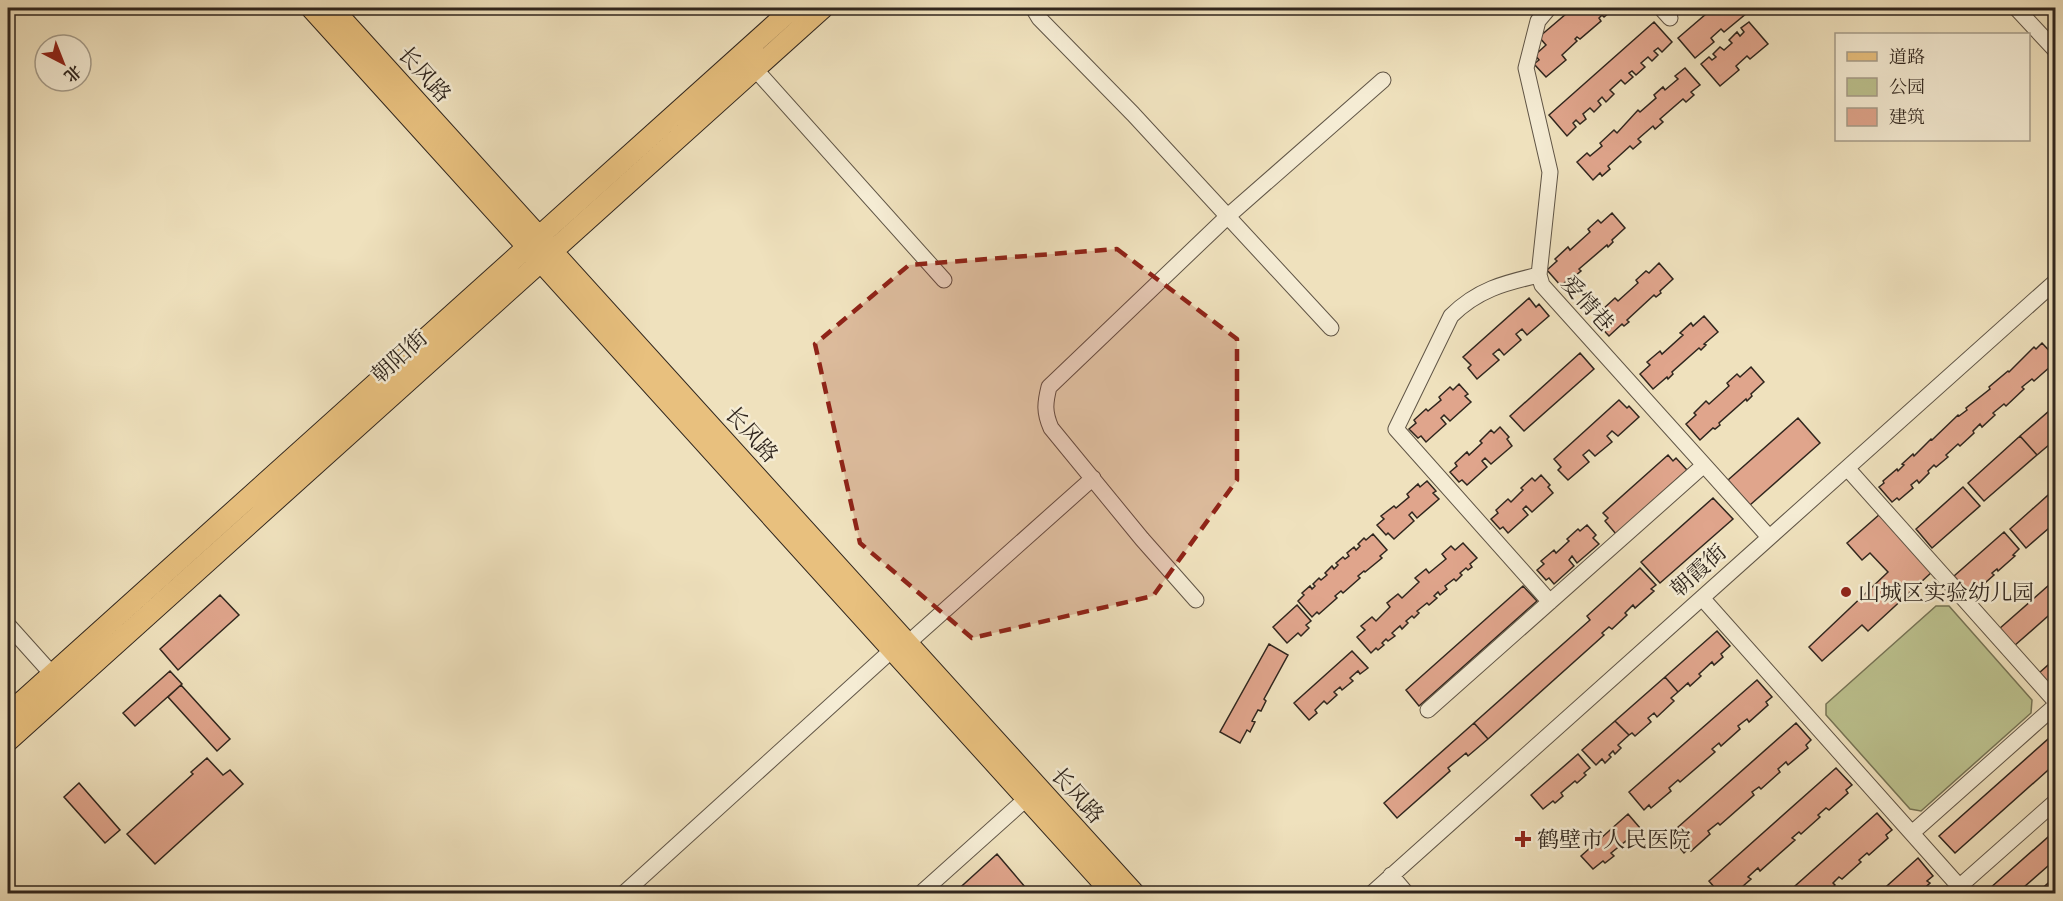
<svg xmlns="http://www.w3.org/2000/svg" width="2063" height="901" viewBox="0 0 2063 901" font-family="'Old Standard TT','Noto Serif SC',serif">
<rect width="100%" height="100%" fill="#efe1bd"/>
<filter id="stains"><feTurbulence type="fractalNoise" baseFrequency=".00333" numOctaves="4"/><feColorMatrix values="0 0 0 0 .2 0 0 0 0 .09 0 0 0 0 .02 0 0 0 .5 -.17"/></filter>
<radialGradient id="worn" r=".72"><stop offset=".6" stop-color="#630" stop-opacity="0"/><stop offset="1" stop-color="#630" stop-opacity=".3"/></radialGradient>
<path fill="#bcc28f" stroke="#767456" stroke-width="1.5" d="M 1936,606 L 1949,606 L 2032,700 L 2031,713 L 1921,811 L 1910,809 L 1826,715 L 1826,704 Z"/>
<path fill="#e0a58c" stroke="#30261e" stroke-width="1.5" d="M 1573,8 L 1615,8 L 1604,17 L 1602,15 L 1599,18 L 1601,21 L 1580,39 L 1577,37 L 1575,39 L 1577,41 L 1562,55 L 1566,60 L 1546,77 L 1534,64 L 1539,60 L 1535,55 L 1546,45 L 1539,37 Z
M 1713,8 L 1753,8 L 1724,32 L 1721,29 L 1711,38 L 1714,42 L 1695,58 L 1678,38 Z
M 1654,22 L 1672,42 L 1662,52 L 1658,48 L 1654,51 L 1658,55 L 1652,61 L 1648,57 L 1641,63 L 1645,67 L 1636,75 L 1632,71 L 1629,73 L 1633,77 L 1625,84 L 1621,80 L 1610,90 L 1614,94 L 1606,102 L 1602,97 L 1598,101 L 1601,105 L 1594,112 L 1590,108 L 1583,114 L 1586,119 L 1580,124 L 1576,120 L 1573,123 L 1576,127 L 1567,136 L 1549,115 Z
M 1749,22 L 1768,44 L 1750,59 L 1747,56 L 1736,66 L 1739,70 L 1720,86 L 1701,64 L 1709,57 L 1712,60 L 1716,57 L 1713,54 L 1720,47 L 1724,50 L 1732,43 L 1729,40 L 1737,32 L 1740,36 L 1744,32 L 1741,28 Z
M 1685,68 L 1700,85 L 1691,92 L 1694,95 L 1686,102 L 1683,99 L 1660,119 L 1663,122 L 1655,129 L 1653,126 L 1638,139 L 1641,142 L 1633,149 L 1630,146 L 1608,166 L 1610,169 L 1602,176 L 1600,173 L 1593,180 L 1577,162 L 1587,153 L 1590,156 L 1602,146 L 1600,143 L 1614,130 L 1617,133 L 1638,110 L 1640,112 L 1656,98 L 1654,95 L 1663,87 L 1665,90 L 1678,79 L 1675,76 Z
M 1612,213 L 1625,228 L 1612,240 L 1613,242 L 1608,247 L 1607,245 L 1579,269 L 1581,271 L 1576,275 L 1574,274 L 1561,286 L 1547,270 L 1557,261 L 1555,259 L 1568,247 L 1570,250 L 1590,232 L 1588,229 L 1598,220 L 1601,223 Z
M 1659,263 L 1673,279 L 1660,291 L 1661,293 L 1656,297 L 1654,295 L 1627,320 L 1629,322 L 1624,326 L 1622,324 L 1609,336 L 1595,321 L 1605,312 L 1603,309 L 1615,298 L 1618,301 L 1638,283 L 1636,280 L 1646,271 L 1649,273 Z
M 1529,298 L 1536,307 L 1539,304 L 1549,316 L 1527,335 L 1522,329 L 1516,334 L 1521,340 L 1504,355 L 1499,349 L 1493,354 L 1499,360 L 1477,379 L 1468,368 L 1471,365 L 1463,357 Z
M 1704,316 L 1718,332 L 1704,344 L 1706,345 L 1701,350 L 1699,348 L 1672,372 L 1673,374 L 1668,379 L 1667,377 L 1653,389 L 1640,374 L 1650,365 L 1647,362 L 1660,351 L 1662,354 L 1683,335 L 1680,333 L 1691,323 L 1693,326 Z
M 2042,343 L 2056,358 L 2049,364 L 2051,366 L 2034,381 L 2032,379 L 2022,387 L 2024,389 L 2006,406 L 2004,404 L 1993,413 L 1995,415 L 1982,427 L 1980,424 L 1973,431 L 1974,433 L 1960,446 L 1958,444 L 1946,455 L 1948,457 L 1936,467 L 1934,465 L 1928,471 L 1929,473 L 1919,483 L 1917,480 L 1911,485 L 1913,488 L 1899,500 L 1897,498 L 1892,502 L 1879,487 L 1884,483 L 1883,481 L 1897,469 L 1898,471 L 1904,465 L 1902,464 L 1913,454 L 1914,456 L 1931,439 L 1932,440 L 1958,415 L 1959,416 L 1967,410 L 1966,408 L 1990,389 L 1989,387 L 2008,371 L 2009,372 L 2034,347 L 2036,349 Z
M 1580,353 L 1594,369 L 1524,431 L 1510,416 Z
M 1751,367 L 1764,382 L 1751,394 L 1752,396 L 1747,401 L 1746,399 L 1719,423 L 1720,425 L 1715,429 L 1713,428 L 1700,440 L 1686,424 L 1696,415 L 1694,413 L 1706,401 L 1709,404 L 1729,386 L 1727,383 L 1737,374 L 1740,377 Z
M 1459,384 L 1468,394 L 1465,396 L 1471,402 L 1450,421 L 1444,415 L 1441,418 L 1446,424 L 1426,442 L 1421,436 L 1418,438 L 1409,429 L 1416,423 L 1414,420 L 1426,409 L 1428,411 L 1441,400 L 1439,397 L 1450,387 L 1453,390 Z
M 1619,400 L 1627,408 L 1629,406 L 1639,417 L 1618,436 L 1612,431 L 1607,436 L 1612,442 L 1595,456 L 1589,450 L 1583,455 L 1589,462 L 1568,480 L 1558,470 L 1561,467 L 1554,459 Z
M 2056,405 L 2056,439 L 2037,455 L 2020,436 Z
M 1798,418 L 1820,443 L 1750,505 L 1728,480 Z
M 1500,427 L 1509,437 L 1507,439 L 1512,446 L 1491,464 L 1485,458 L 1482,461 L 1487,467 L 1467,485 L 1462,480 L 1459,482 L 1450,472 L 1457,466 L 1455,463 L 1467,452 L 1469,455 L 1482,443 L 1480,441 L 1491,430 L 1494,433 Z
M 2020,436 L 2037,455 L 1984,501 L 1968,483 Z
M 1668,455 L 1673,461 L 1676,458 L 1687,470 L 1616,534 L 1605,521 L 1608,518 L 1603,513 Z
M 1541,475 L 1550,485 L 1548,487 L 1553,493 L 1532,512 L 1526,506 L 1523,509 L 1528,515 L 1508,533 L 1503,527 L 1500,529 L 1491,519 L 1498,513 L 1496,510 L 1508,499 L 1511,502 L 1523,490 L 1521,488 L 1532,478 L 1535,481 Z
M 1427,481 L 1436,491 L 1433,493 L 1439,499 L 1417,518 L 1412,512 L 1409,515 L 1414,521 L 1394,539 L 1388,533 L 1386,535 L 1377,525 L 1384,519 L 1381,516 L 1394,506 L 1396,508 L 1409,497 L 1407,494 L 1418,484 L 1420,487 Z
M 1963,487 L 1980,506 L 1932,548 L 1916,529 Z
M 2056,488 L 2056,522 L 2026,548 L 2010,529 Z
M 1713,498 L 1733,519 L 1660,583 L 1641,562 Z
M 1880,514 L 1933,571 L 1868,631 L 1862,625 L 1822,661 L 1809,647 L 1888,572 L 1870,553 L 1862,560 L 1847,543 Z
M 1587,525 L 1596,535 L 1593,538 L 1599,544 L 1577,563 L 1572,556 L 1569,560 L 1574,566 L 1554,584 L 1549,578 L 1546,580 L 1537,570 L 1544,564 L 1541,561 L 1554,550 L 1556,553 L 1569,541 L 1567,539 L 1578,529 L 1580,531 Z
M 2004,532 L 2019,549 L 2013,555 L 2015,556 L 1998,571 L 1997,569 L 1992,573 L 1994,575 L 1976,591 L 1974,589 L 1969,593 L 1954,576 Z
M 1373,534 L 1387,550 L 1380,556 L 1382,558 L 1365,572 L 1364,571 L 1358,576 L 1360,578 L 1343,593 L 1341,591 L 1335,596 L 1337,598 L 1319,614 L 1317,612 L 1312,617 L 1298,601 L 1304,595 L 1302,593 L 1310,586 L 1312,589 L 1315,586 L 1313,584 L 1319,578 L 1321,580 L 1327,575 L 1325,573 L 1332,566 L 1334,569 L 1338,565 L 1336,563 L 1343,557 L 1345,559 L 1349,556 L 1347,553 L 1354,547 L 1356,550 L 1360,546 L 1358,544 L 1364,538 L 1366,540 Z
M 1463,543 L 1477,558 L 1470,564 L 1472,567 L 1468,570 L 1466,568 L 1460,573 L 1462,575 L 1456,581 L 1454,579 L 1445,586 L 1447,589 L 1440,595 L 1438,592 L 1434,596 L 1437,598 L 1429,605 L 1427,603 L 1417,611 L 1419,613 L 1414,618 L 1412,616 L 1406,621 L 1408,623 L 1402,629 L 1400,626 L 1392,633 L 1395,636 L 1388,641 L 1386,639 L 1382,643 L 1384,645 L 1378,650 L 1376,648 L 1371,653 L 1357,637 L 1365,630 L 1361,626 L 1372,617 L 1376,621 L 1390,607 L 1387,603 L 1398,594 L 1402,598 L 1419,582 L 1415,578 L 1426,569 L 1429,573 L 1446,559 L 1442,554 L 1451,546 L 1455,550 Z
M 1640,568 L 1656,585 L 1651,589 L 1654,591 L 1635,608 L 1633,605 L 1625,613 L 1627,615 L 1612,629 L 1609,627 L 1602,633 L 1604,635 L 1488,739 L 1474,723 L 1590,620 L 1587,616 Z
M 2049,585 L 2056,592 L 2056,609 L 2014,646 L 1999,629 Z
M 1523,586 L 1537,601 L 1419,706 L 1406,690 Z
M 220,595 L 239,615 L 178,670 L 160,649 Z
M 1297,605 L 1311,621 L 1306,625 L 1309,628 L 1301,636 L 1298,633 L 1287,643 L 1273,627 Z
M 1717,631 L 1730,646 L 1721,654 L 1723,657 L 1714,665 L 1712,662 L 1699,674 L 1701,676 L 1690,686 L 1688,683 L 1678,692 L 1665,677 Z
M 1269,644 L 1288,655 L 1264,699 L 1266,701 L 1261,711 L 1258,710 L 1252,721 L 1255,722 L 1250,732 L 1247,730 L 1240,743 L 1220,732 Z
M 1352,651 L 1368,668 L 1360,674 L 1358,671 L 1350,678 L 1353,681 L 1342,690 L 1340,687 L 1334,692 L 1337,695 L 1327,704 L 1324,701 L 1315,710 L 1317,713 L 1309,720 L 1294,703 Z
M 2056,658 L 2056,687 L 2053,689 L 2039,673 Z
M 170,671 L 182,684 L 135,726 L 123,713 Z
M 1665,677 L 1678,692 L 1671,698 L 1674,701 L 1657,717 L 1654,713 L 1648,718 L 1651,722 L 1635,736 L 1632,733 L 1629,735 L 1615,721 Z
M 1757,680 L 1772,697 L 1766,702 L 1768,705 L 1749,722 L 1747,719 L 1738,726 L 1740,729 L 1721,746 L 1719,743 L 1712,749 L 1715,752 L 1680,782 L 1678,780 L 1669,788 L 1671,791 L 1651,808 L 1649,805 L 1644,810 L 1629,792 Z
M 181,685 L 230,739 L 217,751 L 168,697 Z
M 1615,721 L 1629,735 L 1618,745 L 1621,748 L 1615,754 L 1613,751 L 1609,755 L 1611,757 L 1605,763 L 1602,759 L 1596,765 L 1582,750 Z
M 1474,723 L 1488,739 L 1468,756 L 1466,753 L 1448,768 L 1450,771 L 1397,818 L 1384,803 Z
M 1796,723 L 1811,740 L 1806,745 L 1808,748 L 1788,765 L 1786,762 L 1778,769 L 1780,772 L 1761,789 L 1759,787 L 1752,792 L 1754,795 L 1720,825 L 1718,823 L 1708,831 L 1710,834 L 1691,851 L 1689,848 L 1684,853 L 1669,835 Z
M 2056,732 L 2056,763 L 1955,853 L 1939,836 Z
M 1578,754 L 1590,768 L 1584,773 L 1586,775 L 1577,783 L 1575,781 L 1561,793 L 1563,796 L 1555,803 L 1553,801 L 1543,809 L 1531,795 Z
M 207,758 L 223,775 L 230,770 L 243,784 L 155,864 L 127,834 L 193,774 L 191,772 Z
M 1836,768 L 1852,785 L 1846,790 L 1848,793 L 1829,810 L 1826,808 L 1818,815 L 1820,817 L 1801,834 L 1799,832 L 1792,838 L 1795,840 L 1760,871 L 1758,868 L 1748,877 L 1751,879 L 1734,894 L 1720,894 L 1709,881 Z
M 79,783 L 120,830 L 105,843 L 64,797 Z
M 1877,813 L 1892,830 L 1886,835 L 1888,838 L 1869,855 L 1867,853 L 1859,860 L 1861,862 L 1842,879 L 1839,877 L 1833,883 L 1835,885 L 1826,894 L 1786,894 Z
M 1628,814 L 1640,828 L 1634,833 L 1636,836 L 1627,843 L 1626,841 L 1611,853 L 1614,856 L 1605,863 L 1603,861 L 1593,869 L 1581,856 Z
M 2056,830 L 2056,859 L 2016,894 L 1993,894 L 1989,889 Z
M 997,854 L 1031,894 L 953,894 Z
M 1918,858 L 1933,876 L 1927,881 L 1930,883 L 1918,894 L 1878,894 Z
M 2056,876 L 2056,889 L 2051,894 L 2036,894 Z"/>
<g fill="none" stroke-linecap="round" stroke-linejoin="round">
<defs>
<path id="minor" d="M 1033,8 L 1039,18 L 1133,114 L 1331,328
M 1549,8 L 1538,21 L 1526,68 L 1550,172 L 1539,275 L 1542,285 L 1769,537
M 1661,8 L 1670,18
M 2016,8 L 2056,51
M 755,69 L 944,280
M 1539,275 C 1504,283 1477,290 1451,316 L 1396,429 L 1550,602
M 1847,468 L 2056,702
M 1702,598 L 1966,894
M 1196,600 L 1142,539 L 1051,428 C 1044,412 1045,403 1049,387 L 1228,216 L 1383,80
M 8,625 L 52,674
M 908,643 L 1093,478
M 1428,710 L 1704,465
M 1912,833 L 2056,705
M 1391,875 L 1407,894
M 1960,886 L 2056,801
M 623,894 L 892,650
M 920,894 L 1027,798
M 1371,894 L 2056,281"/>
<path id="major" d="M 311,8 L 1113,894
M 332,8 L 1135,894
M 8,714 L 793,8
M 8,741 L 823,8"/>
</defs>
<use href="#minor" stroke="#605546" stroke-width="17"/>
<use href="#major" stroke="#30261e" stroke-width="22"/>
<use href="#minor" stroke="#f5ecd4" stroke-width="15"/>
<use href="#major" stroke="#e8c07e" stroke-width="20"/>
</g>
<path fill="#8f2418" fill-opacity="0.2" stroke="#8f2418" stroke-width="4.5" stroke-dasharray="12 8" stroke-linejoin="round" d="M 1117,249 L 1237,339 L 1237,480 L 1153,596 L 972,638 L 860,543 L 815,344 L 909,265 Z"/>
<g fill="#8f2418" stroke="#f5ecd4" stroke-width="2">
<circle cx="1846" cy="592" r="6"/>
<path d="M1520 830h6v6h6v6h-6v6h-6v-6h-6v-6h6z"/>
</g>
<g text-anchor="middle" stroke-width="5" stroke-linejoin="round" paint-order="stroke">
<g font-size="22" fill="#30261e" stroke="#f5ecd4">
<text transform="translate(425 74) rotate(48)" y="8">长风路</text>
<text transform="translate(1588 303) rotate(48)" y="8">爱情巷</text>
<text transform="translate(399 356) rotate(-42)" y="8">朝阳街</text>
<text transform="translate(752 434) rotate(48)" y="8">长风路</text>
<text transform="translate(1698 570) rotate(-42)" y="8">朝霞街</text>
<text transform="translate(1078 795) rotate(48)" y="8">长风路</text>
</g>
<g font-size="22" fill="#30261e" stroke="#f5ecd4" text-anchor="start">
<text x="1858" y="600">山城区实验幼儿园</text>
<text x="1537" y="847">鹤壁市人民医院</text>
</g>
</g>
<rect width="2063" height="901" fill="none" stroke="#efe1bd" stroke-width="30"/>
<rect x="9" y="9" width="2045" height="883" fill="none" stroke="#30261e" stroke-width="3"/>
<rect x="15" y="15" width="2033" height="871" fill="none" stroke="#30261e" stroke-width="1.5"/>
<rect x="1835" y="33" width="195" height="108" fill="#f5ecd4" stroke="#a69d8b" stroke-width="1.5"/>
<rect x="1847" y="52" width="30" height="9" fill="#e8c07e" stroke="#a69d8b" stroke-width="1.5"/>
<text x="1889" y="63" font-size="18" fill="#30261e">道路</text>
<rect x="1847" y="78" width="30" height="18" fill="#bcc28f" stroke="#a69d8b" stroke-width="1.5"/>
<text x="1889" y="93" font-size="18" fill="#30261e">公园</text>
<rect x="1847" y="108" width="30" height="18" fill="#e0a58c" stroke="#a69d8b" stroke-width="1.5"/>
<text x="1889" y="123" font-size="18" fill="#30261e">建筑</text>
<g transform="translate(63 63) rotate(138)"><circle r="28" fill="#f5ecd4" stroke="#a69d8b" stroke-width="1.5"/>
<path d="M0-4.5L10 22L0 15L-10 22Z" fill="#8f2418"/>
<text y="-9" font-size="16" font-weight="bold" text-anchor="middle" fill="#30261e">北</text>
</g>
<rect width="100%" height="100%" filter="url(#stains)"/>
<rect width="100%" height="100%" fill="url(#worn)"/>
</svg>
